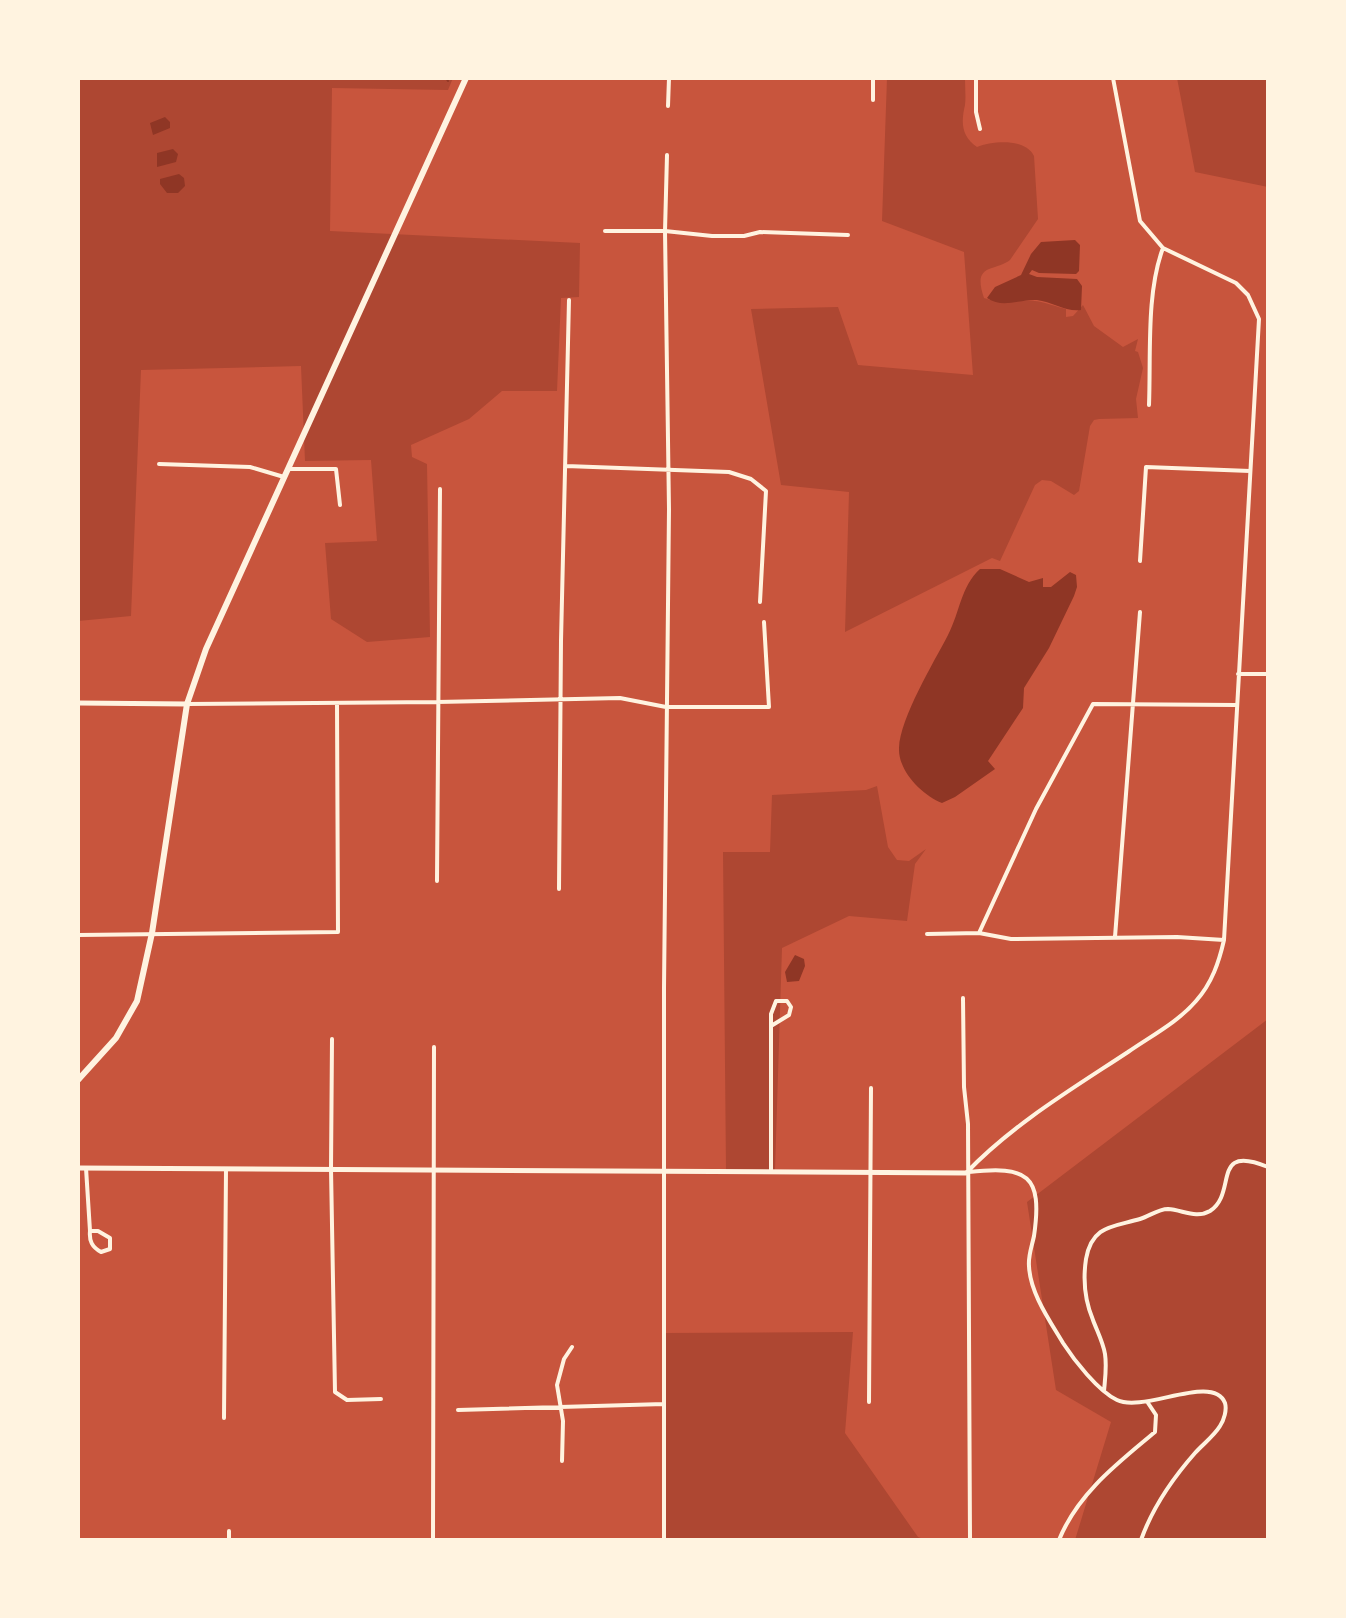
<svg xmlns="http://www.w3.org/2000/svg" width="1346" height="1618" viewBox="0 0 1346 1618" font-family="'Varela Round',sans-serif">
<rect width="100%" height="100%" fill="#c8553d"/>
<path fill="#ae4732" d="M 78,78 L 453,78 L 448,90 L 332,88 L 330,231 L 580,243 L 579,297 L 561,298 L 557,391 L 502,391 L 469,419 L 411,445 L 412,457 L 427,464 L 430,637 L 367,642 L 331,619 L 325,543 L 377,541 L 371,460 L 305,461 L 301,366 L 141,370 L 131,616 L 78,621 Z
M 887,78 L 965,78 C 965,87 966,97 965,105 C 961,122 961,136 977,147 C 993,141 1025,138 1034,156 L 1038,219 L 1010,260 C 994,272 972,263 984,298 C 1002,305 1016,300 1035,301 C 1046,302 1056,307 1066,309 L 1066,317 L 1073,316 L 1083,305 L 1094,326 L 1123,347 L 1138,339 L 1135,351 L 1138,352 L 1143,368 L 1136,399 L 1138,418 L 1099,419 L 1094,420 L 1090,426 L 1079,491 L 1074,495 L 1051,481 L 1042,480 L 1035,485 L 1000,561 L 992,558 L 845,632 L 849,492 L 781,485 L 751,309 L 838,307 L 858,365 L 973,375 L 964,252 L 882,221 Z
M 1177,78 L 1268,78 L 1268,187 L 1195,172 Z
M 877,786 L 888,847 L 897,860 L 909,861 L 926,849 L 915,864 L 907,921 L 849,916 L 782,948 L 775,1170 L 726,1170 L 723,852 L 770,852 L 772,795 L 866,790 Z
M 1268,1019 L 1268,1540 L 1075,1540 L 1111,1422 L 1056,1390 L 1027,1202 Z
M 853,1332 L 845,1433 L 918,1537 L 926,1540 L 664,1540 L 663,1333 Z"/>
<path fill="#8f3625" d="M 165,117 L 170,122 L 170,128 L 153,135 L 150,123 Z
M 173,149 L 178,154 L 176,162 L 157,167 L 157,153 Z
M 179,174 L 184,178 L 185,186 L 178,193 L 167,193 L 160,184 L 160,179 Z
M 1075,240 L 1080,245 L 1079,271 L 1076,274 L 1039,273 L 1032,270 L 1029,274 L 1037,277 L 1077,279 L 1082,286 L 1081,310 C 1066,312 1052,302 1037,300 C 1019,299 1003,309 987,298 L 995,287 L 1021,275 L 1031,254 L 1041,242 Z
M 980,569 L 1000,569 L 1029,582 L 1043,578 L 1043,587 L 1051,587 L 1070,572 L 1076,575 L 1077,587 L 1074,596 L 1049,648 L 1024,688 L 1023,708 L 988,761 L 995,769 L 955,797 L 942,803 C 922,795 898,771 899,748 C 900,718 934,662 948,635 C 960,612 961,586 980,569 Z
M 795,955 L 804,959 L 805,966 L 799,981 L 787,982 L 785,972 Z"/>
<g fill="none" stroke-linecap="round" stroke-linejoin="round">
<path stroke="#8f3625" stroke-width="2" d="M 446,78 L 448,81"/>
<path stroke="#fff3e0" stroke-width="4" d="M 976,78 L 976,112 L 980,129
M 873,100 L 873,78
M 668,106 L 669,78
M 605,231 L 665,231 L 712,236 L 744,236 L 760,232 L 848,235
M 1149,405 C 1151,356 1146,293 1163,248
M 159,464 L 250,467 L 284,477
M 566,466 L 729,472 L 751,479 L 766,491 L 760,602
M 288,469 L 336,469 L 340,505
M 1140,561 L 1146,467 L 1250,471
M 1238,674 L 1268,674
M 187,704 L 437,702 L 620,698 L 666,707 L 769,707 L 764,622
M 437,881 L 440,489
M 559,889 L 561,641 L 569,300
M 979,933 L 1036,809 L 1093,704 L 1236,705
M 927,934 L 979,933 L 1011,939 L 1177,937 L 1224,940
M 78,935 L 338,932 L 337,703
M 1115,937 L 1140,612
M 963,998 L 964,1087 L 968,1124 L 970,1540
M 332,1039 L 331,1169 L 335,1392 L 347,1400 L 381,1399
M 86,1168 L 90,1231 L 98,1231 L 110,1238 L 110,1249 L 101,1252 C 92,1247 89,1241 90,1231
M 771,1170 L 771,1014 L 776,1001 L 787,1001 L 791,1007 L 789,1015 L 771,1026
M 969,1172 C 1027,1166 1043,1174 1034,1236 C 1032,1246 1028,1256 1029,1266 C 1030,1293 1050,1321 1063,1343 C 1074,1360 1098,1391 1117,1400 C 1144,1413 1213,1373 1225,1403 C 1227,1410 1224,1420 1220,1426 C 1214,1436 1203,1444 1195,1453 C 1173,1478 1152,1509 1141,1540
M 966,1173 C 1013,1124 1072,1089 1128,1052 C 1151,1036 1178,1022 1196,1001 C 1212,983 1219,962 1224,940 L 1259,319 L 1248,295 L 1236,283 L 1163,248 L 1140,221 L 1113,78
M 1104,1391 C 1105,1379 1107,1367 1105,1354 C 1103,1342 1097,1331 1093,1320 C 1085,1301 1083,1279 1086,1259 C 1092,1225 1113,1227 1140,1219 C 1150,1216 1158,1209 1168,1209 C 1183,1210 1196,1219 1210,1211 C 1238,1193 1210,1143 1268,1167
M 869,1402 L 871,1088
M 458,1410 L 664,1404
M 224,1418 L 226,1169
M 562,1461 L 563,1421 L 557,1385 L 564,1359 L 572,1347
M 229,1540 L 229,1531
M 433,1540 L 434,1047
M 664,1540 L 664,988 L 669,509 L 665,231 L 667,155
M 1059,1540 C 1078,1493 1118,1463 1155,1432 L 1156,1415 L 1148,1403"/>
<path stroke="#fff3e0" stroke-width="5" d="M 78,703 L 187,704
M 78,1168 L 966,1173"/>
<path stroke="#fff3e0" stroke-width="6" d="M 78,1080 L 116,1038 L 137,1001 L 152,933 L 187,704 L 206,649 L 466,78"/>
</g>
<rect width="1346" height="1618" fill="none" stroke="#fff3e0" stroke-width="160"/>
</svg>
